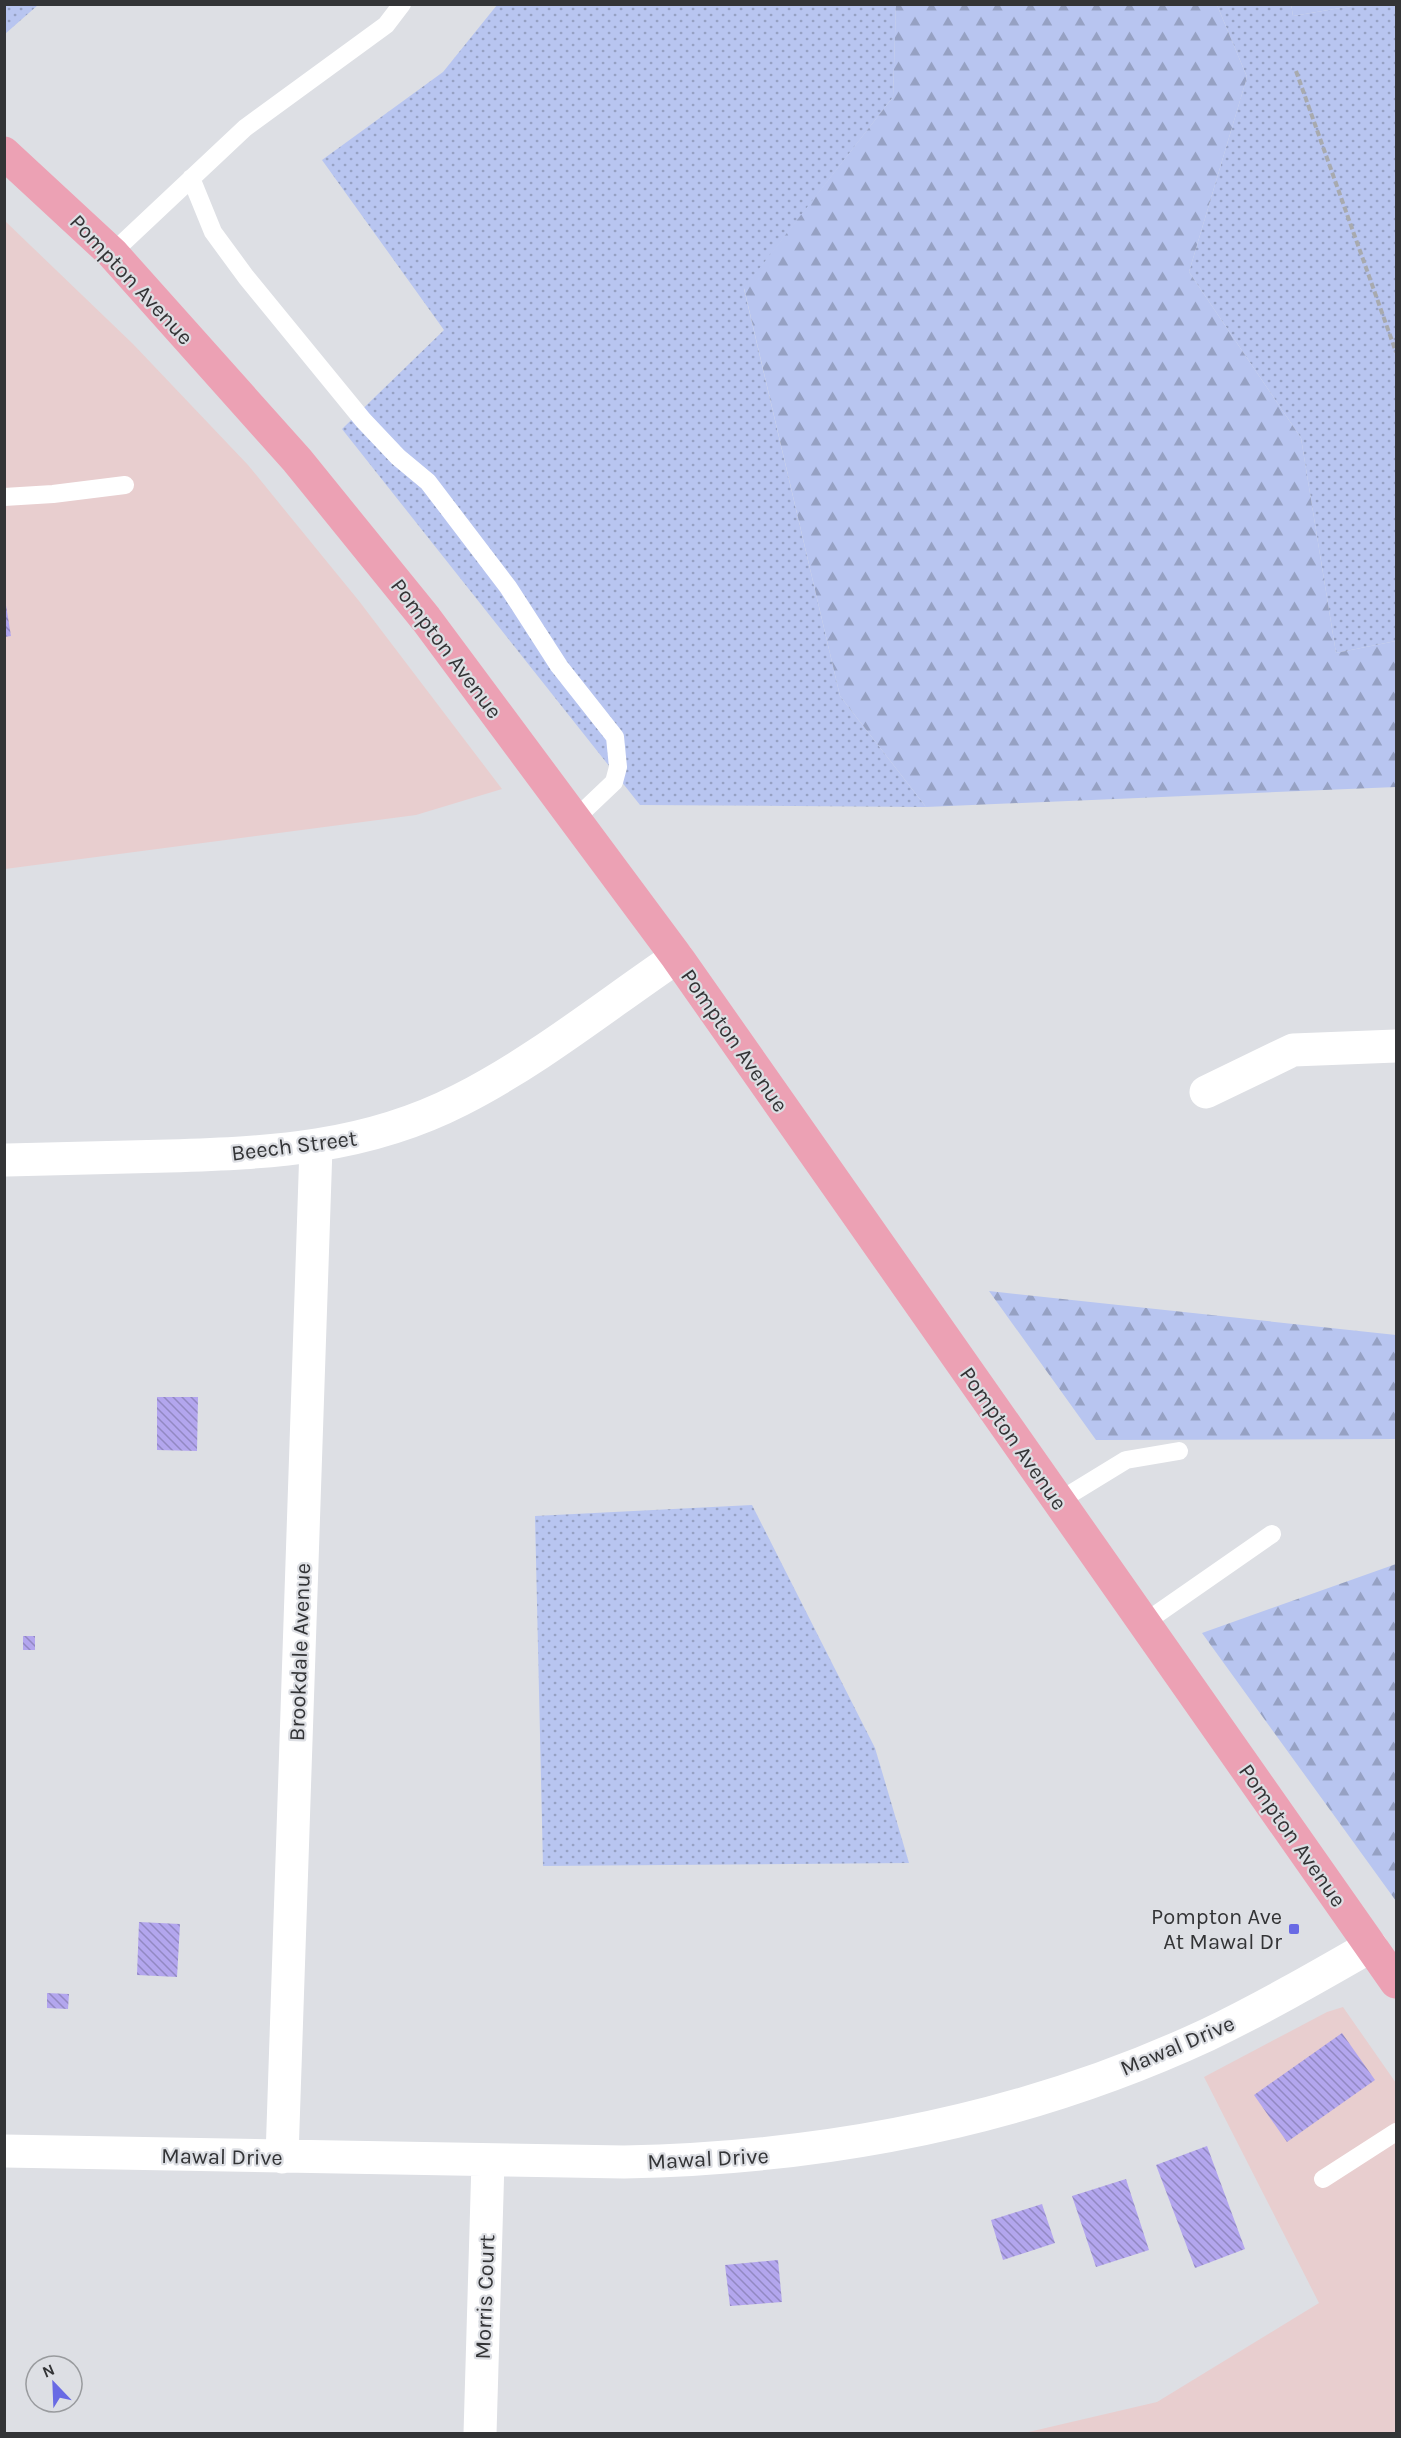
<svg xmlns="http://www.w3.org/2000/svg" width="1401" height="2438" viewBox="0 0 1401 2438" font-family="Karla,sans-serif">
<defs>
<pattern id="grass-dots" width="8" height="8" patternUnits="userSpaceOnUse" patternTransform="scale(1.5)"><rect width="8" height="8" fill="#b8c5f0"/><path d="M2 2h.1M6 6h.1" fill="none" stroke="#96a1c3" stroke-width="1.8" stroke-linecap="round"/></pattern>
<pattern id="forest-firs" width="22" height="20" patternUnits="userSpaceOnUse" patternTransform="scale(1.5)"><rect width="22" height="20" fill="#b8c5f0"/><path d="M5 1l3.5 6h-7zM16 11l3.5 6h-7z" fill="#96a1c3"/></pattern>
<pattern id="building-back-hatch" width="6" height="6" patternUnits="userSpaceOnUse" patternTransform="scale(1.5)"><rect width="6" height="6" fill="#b3a6ee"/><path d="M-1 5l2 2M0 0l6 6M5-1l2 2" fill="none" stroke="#9288c2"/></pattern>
</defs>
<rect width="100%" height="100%" fill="#dddfe4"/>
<path fill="#e8cecf" d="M 4,220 L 133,344 L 248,465 L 359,601 L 502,789 L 416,815 L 5,869 Z
M 1343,2007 L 1396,2083 L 1396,2433 L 1020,2434 L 1157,2402 L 1319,2303 L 1204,2077 L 1327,2012 Z"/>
<path fill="url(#grass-dots)" d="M 5,4 L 38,4 L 38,5 L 5,34 Z
M 497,5 L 896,5 L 893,97 L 744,289 L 840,696 L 926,807 L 640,805 L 342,429 L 444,330 L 322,160 L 443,72 Z
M 1217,5 L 1291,5 L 1293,16 L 1358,5 L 1396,5 L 1396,641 L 1336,653 L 1301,438 L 1189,272 L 1247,77 Z
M 752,1505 L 875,1748 L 909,1863 L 543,1866 L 535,1516 Z"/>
<path fill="url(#forest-firs)" d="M 896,5 L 1217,5 L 1247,77 L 1189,272 L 1301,438 L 1336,653 L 1396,641 L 1396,787 L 926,807 L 840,696 L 744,288 L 893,97 Z
M 989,1291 L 1396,1335 L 1396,1439 L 1096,1440 Z
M 1396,1564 L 1396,1901 L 1202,1633 Z"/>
<path fill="#b8c5f0" d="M 1291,4 L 1358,4 L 1358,5 L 1293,16 Z"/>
<path fill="url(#building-back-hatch)" d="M 4,593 L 11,636 L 4,637 Z
M 157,1397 L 198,1397 L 197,1451 L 157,1450 Z
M 23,1636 L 35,1636 L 35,1650 L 23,1650 Z
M 139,1922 L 180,1924 L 177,1977 L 137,1975 Z
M 47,1993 L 69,1994 L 68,2009 L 47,2008 Z
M 1342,2033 L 1375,2080 L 1287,2142 L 1254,2095 Z
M 1207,2146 L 1245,2249 L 1195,2268 L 1156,2165 Z
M 1126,2179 L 1149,2250 L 1096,2267 L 1072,2196 Z
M 1042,2204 L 1055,2243 L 1003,2260 L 991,2220 Z
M 778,2260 L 782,2302 L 730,2306 L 725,2265 Z"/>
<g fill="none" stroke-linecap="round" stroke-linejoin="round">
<path stroke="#a8aaae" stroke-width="4" stroke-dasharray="6 3" stroke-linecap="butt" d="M 1296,71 L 1396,352"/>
<path stroke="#fff" stroke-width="18" d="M 191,178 L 213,232 L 246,277 L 363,420 L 398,457 L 428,482 L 508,587 L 559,666 L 615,737 L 618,767 L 614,782 L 574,820
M 112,253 L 245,128 L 386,25 L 402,4
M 4,497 L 53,494 L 125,485
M 1059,1501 L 1126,1460 L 1179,1451
M 1144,1623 L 1272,1534
M 1323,2179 L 1396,2132"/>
<path stroke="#fff" stroke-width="33" d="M 1206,1092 L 1293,1050 L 1396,1046
M 4,1160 C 59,1159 114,1157 168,1156 C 272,1153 366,1148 460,1100 C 537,1061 606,1005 677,957
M 4,2151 L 624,2162 C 825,2158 1024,2120 1207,2035 C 1263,2008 1317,1977 1371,1946
M 282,2157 L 316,1147
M 480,2434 L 488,2161"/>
<path stroke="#eca1b4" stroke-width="33" d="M 4,153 L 112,253 L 297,460 L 426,619 L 677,957 L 1396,1982"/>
</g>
<rect fill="#696ae4" stroke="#dddfe4" stroke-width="2" x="1288" y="1923" width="12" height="12" rx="3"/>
<g text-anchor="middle" stroke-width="4.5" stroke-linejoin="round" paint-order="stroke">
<g font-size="22" fill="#333436" stroke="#dddfe4">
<text transform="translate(132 279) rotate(47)" y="8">Pompton Avenue</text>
<text transform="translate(447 648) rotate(53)" y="8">Pompton Avenue</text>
<text transform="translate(735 1040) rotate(55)" y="8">Pompton Avenue</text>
<text transform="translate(294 1145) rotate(-7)" y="8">Beech Street</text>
<text transform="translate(1014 1438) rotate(55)" y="8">Pompton Avenue</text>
<text transform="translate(299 1652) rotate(-88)" y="8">Brookdale Avenue</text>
<text transform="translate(1293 1835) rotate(55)" y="8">Pompton Avenue</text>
<text transform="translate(1177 2045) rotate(-23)" y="8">Mawal Drive</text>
<text transform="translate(222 2156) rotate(1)" y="8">Mawal Drive</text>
<text transform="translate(708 2158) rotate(-3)" y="8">Mawal Drive</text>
<text transform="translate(484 2297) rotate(-88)" y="8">Morris Court</text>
</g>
<g font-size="22" fill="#333436" stroke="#dddfe4" text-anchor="end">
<text x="1282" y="1924">Pompton Ave<tspan x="1282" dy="25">At Mawal Dr</tspan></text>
</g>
</g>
<rect width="1401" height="2438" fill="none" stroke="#333436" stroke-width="12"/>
<g transform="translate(54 2384) rotate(337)"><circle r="28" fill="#dddfe4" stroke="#999b9e" stroke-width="1.5"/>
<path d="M0-4.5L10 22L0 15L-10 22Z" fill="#696ae4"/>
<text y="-9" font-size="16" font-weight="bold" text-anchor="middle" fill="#333436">N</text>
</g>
</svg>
